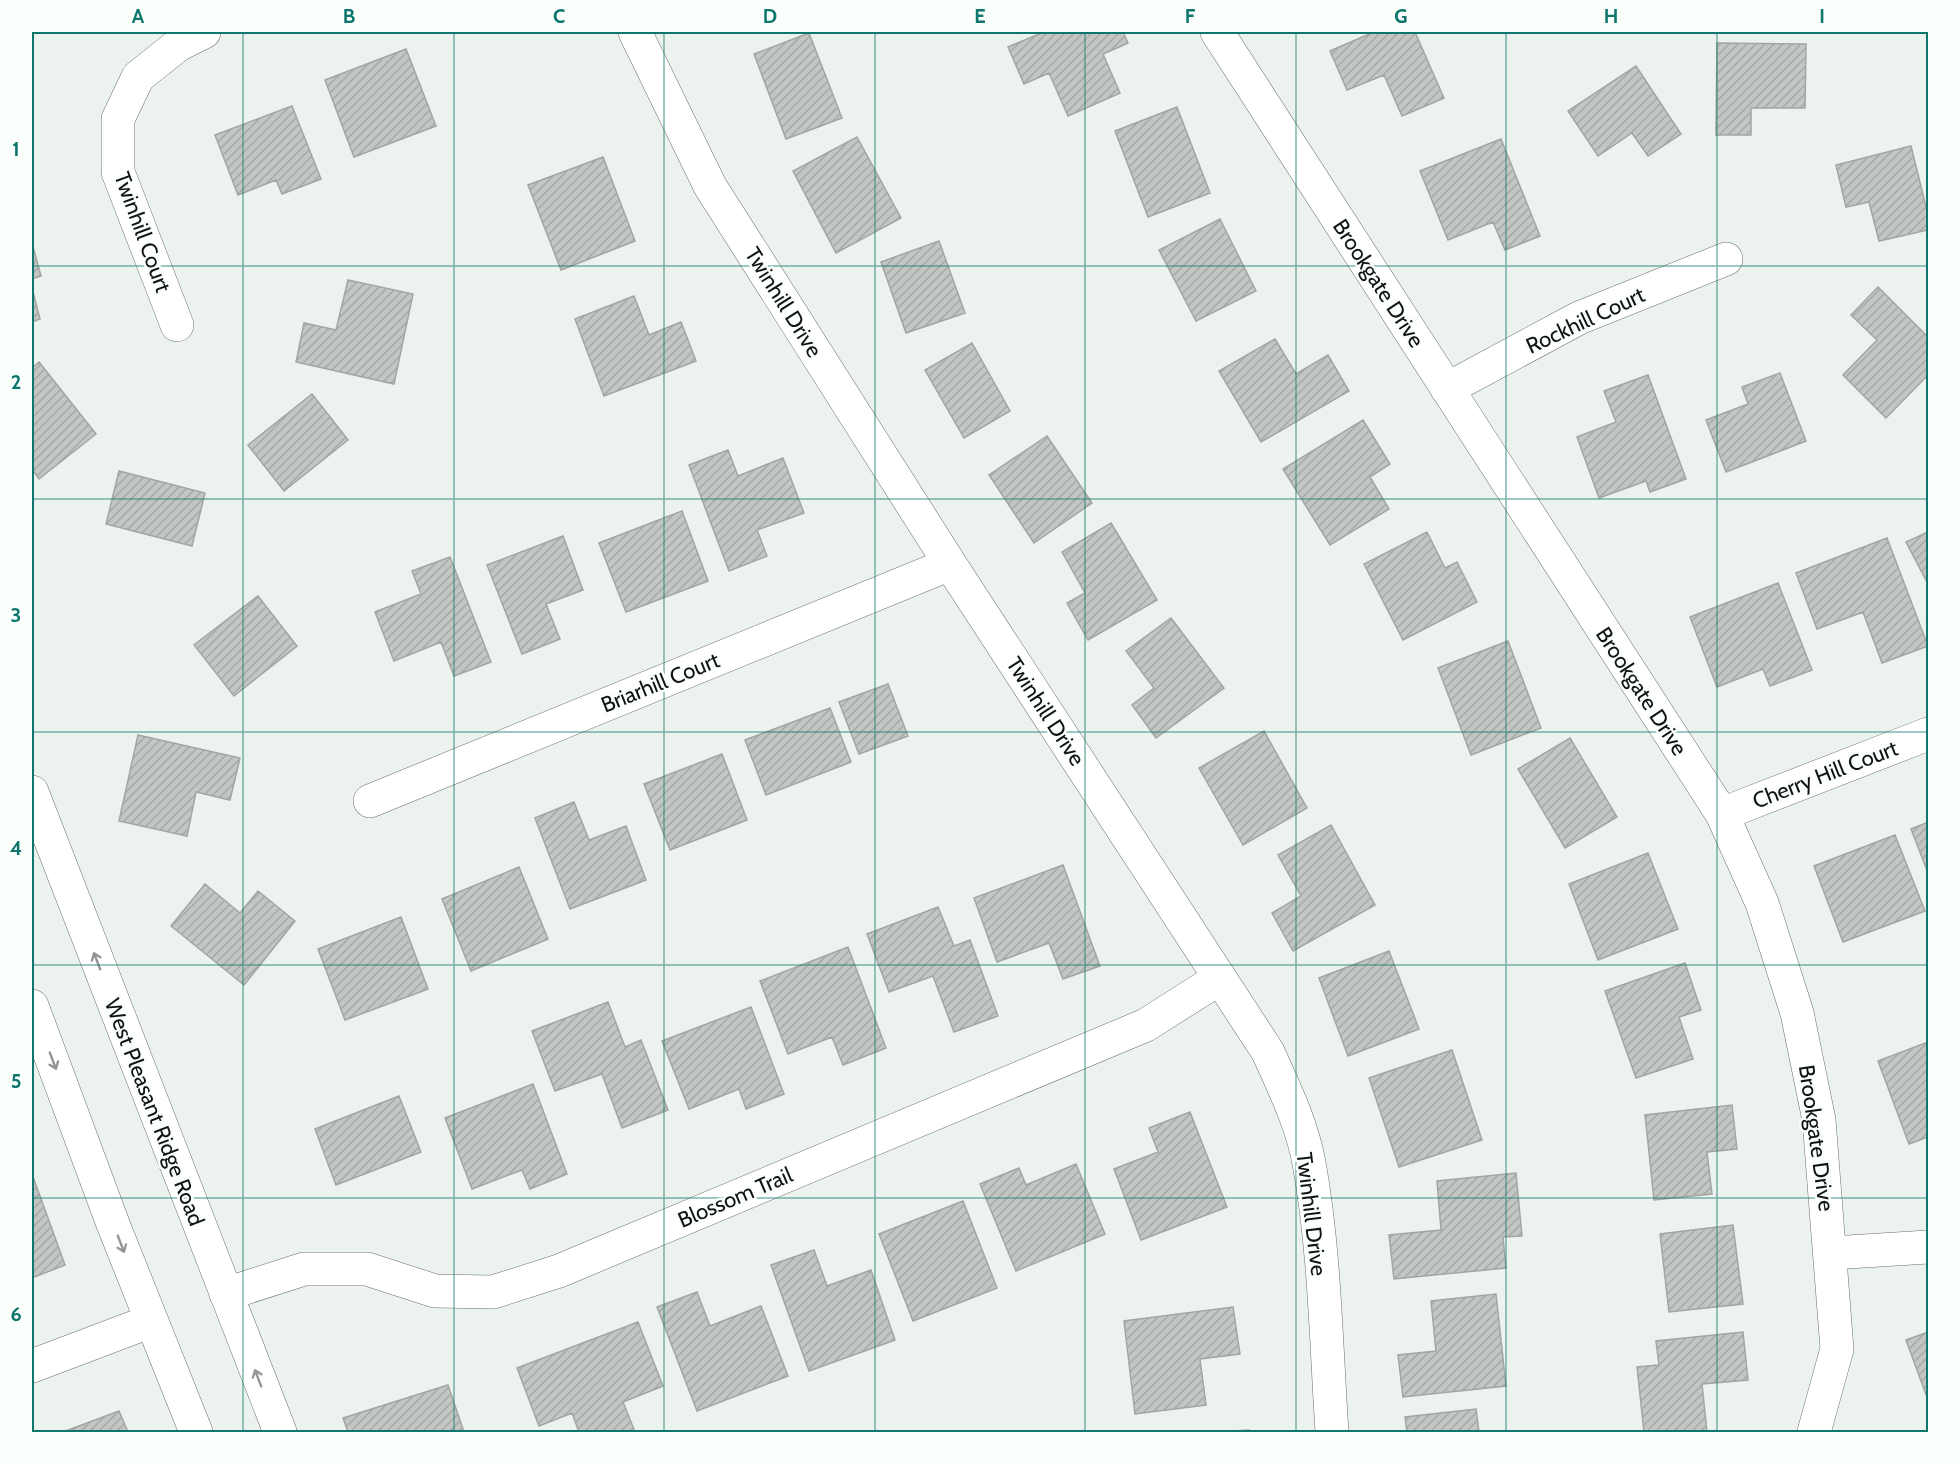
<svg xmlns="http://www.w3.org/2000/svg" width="1960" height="1464" viewBox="0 0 1960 1464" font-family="Cabin,sans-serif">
<defs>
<pattern id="building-hatch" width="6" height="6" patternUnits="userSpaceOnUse" patternTransform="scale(1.5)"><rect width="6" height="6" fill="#c2c7c4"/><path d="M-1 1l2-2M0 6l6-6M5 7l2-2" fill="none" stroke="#a6aaa7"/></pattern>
</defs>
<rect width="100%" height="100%" fill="#ecf2ee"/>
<path fill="url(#building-hatch)" stroke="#a1a6a3" stroke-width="1.5" d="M 1044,32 L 1123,32 L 1128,43 L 1103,54 L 1120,93 L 1068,116 L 1049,73 L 1024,84 L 1008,47 Z
M 1374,32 L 1415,32 L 1444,98 L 1402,116 L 1384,75 L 1347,90 L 1330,51 Z
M 809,33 L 842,118 L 786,139 L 754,54 Z
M 1717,43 L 1806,44 L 1805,108 L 1751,108 L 1751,135 L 1716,135 Z
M 406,49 L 436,126 L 354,157 L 325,80 Z
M 1636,66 L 1681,134 L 1648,156 L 1632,133 L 1598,156 L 1568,111 Z
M 292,106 L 321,179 L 282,194 L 276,180 L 238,195 L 215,135 Z
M 1177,107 L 1210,193 L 1148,217 L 1115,131 Z
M 857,137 L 901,218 L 836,253 L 793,171 Z
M 1501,139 L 1540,236 L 1505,250 L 1493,222 L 1448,240 L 1420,171 Z
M 1911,146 L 1928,215 L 1928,230 L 1879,241 L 1869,202 L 1846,207 L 1836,165 Z
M 603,157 L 635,241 L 561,270 L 528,185 Z
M 1220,219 L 1256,291 L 1196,321 L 1159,250 Z
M 939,241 L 965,313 L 906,333 L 881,262 Z
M 32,243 L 41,276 L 32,279 Z
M 348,280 L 413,294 L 394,384 L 296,362 L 304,323 L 336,330 Z
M 1878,287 L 1928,337 L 1928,375 L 1886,418 L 1843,375 L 1877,340 L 1851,315 Z
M 32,288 L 40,319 L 32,322 Z
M 634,296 L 649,335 L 681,322 L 696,361 L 604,396 L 575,319 Z
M 1275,339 L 1296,374 L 1328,355 L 1349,391 L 1261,442 L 1219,371 Z
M 972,343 L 1010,411 L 964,438 L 925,370 Z
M 39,362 L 96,434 L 39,479 L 32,469 L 32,368 Z
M 1780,373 L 1806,441 L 1726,472 L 1706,420 L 1748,404 L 1742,387 Z
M 1648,375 L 1686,479 L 1650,492 L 1646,481 L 1599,498 L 1577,437 L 1616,422 L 1604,391 Z
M 312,394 L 348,440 L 284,491 L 248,445 Z
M 1363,420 L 1390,464 L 1370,477 L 1389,509 L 1330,545 L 1283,469 Z
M 1047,436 L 1092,503 L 1034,543 L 989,475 Z
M 728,450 L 738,476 L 783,458 L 804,513 L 757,530 L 767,556 L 729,571 L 689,465 Z
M 119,471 L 205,493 L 192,546 L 106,524 Z
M 682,511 L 708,581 L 626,612 L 599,543 Z
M 1111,523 L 1157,600 L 1088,640 L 1067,603 L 1085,593 L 1062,552 Z
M 1427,532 L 1445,568 L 1457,562 L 1477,602 L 1403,640 L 1364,564 Z
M 1928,532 L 1928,584 L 1906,542 Z
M 563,536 L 583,590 L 546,604 L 560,639 L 522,654 L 487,565 Z
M 1887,538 L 1928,646 L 1882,663 L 1863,612 L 1817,629 L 1796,573 Z
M 450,557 L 491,662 L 454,676 L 441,642 L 394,661 L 375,612 L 421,594 L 412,571 Z
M 1778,583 L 1812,670 L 1770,686 L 1763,669 L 1717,687 L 1690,617 Z
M 258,596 L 297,646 L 234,696 L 194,645 Z
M 1171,618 L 1224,688 L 1156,738 L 1132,705 L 1154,688 L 1126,651 Z
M 1508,641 L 1541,728 L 1471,755 L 1438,668 Z
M 888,684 L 908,736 L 859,754 L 839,702 Z
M 830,708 L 851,762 L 766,795 L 745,740 Z
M 1264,731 L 1307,808 L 1243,845 L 1199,768 Z
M 138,735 L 240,758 L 230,800 L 196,792 L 187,836 L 119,821 Z
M 1570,738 L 1617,817 L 1565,848 L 1518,769 Z
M 722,754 L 747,820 L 670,850 L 644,784 Z
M 574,802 L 589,840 L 626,826 L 646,880 L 570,909 L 535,818 Z
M 1928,822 L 1928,873 L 1911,829 Z
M 1331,825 L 1375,905 L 1293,951 L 1272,913 L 1301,896 L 1278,855 Z
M 1895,835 L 1925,911 L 1843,942 L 1814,866 Z
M 1648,853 L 1678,929 L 1598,960 L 1569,884 Z
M 1063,865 L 1100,966 L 1063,979 L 1049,943 L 997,962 L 974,898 Z
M 519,867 L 548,939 L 471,971 L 442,899 Z
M 205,884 L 240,913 L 258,891 L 295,921 L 244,985 L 171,926 Z
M 938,907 L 954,946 L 970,940 L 998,1016 L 954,1032 L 933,976 L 889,992 L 867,934 Z
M 401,917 L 428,989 L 345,1020 L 318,949 Z
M 848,947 L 886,1048 L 843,1065 L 832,1037 L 788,1054 L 760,981 Z
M 1389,951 L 1419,1029 L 1348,1056 L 1319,978 Z
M 1685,963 L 1701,1010 L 1679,1017 L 1693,1059 L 1636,1078 L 1605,991 Z
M 608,1002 L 625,1047 L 641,1040 L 668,1110 L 622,1128 L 602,1074 L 555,1091 L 532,1031 Z
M 751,1007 L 784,1094 L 746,1109 L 739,1089 L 689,1109 L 662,1041 Z
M 1928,1042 L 1928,1137 L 1909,1144 L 1878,1061 Z
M 1452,1050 L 1482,1140 L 1399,1167 L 1369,1078 Z
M 533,1084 L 567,1174 L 530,1189 L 522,1170 L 472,1189 L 445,1118 Z
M 399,1096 L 421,1152 L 336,1185 L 315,1129 Z
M 1732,1105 L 1737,1149 L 1707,1152 L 1712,1194 L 1654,1200 L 1645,1115 Z
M 1190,1112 L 1227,1207 L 1141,1240 L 1114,1169 L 1158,1152 L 1149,1128 Z
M 1076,1164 L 1105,1234 L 1016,1271 L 980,1184 L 1019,1168 L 1026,1185 Z
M 1516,1173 L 1522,1236 L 1503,1237 L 1506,1268 L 1394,1279 L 1389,1235 L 1441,1230 L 1437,1181 Z
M 32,1174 L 65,1265 L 32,1278 Z
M 963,1201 L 997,1288 L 913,1321 L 879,1234 Z
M 1733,1225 L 1743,1304 L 1669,1312 L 1660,1234 Z
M 814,1250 L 827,1286 L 871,1270 L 895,1340 L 809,1371 L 771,1265 Z
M 697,1292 L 710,1326 L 761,1306 L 788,1376 L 697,1411 L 657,1307 Z
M 1496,1294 L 1506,1386 L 1403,1397 L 1398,1355 L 1436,1351 L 1431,1301 Z
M 1233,1307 L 1240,1354 L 1200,1359 L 1206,1405 L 1135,1414 L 1124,1321 Z
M 638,1322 L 663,1386 L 623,1402 L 635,1432 L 579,1432 L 572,1413 L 539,1426 L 517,1368 Z
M 1743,1332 L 1748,1380 L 1702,1384 L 1707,1432 L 1644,1432 L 1637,1367 L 1659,1365 L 1656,1341 Z
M 1928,1332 L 1928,1400 L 1906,1340 Z
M 448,1385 L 464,1432 L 348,1432 L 343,1418 Z
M 1476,1409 L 1479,1432 L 1407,1432 L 1405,1417 Z
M 119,1411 L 128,1432 L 63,1432 Z
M 1249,1430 L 1249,1432 L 1217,1432 Z"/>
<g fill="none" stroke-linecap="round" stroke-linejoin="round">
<defs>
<path id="minor" d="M 635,32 L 710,186 L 950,564 L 1268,1052 C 1284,1088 1302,1124 1309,1163 C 1325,1251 1326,1344 1332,1432
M 1217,32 L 1722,814 L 1762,903 L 1797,1013 L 1819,1120 L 1837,1349 L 1814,1432
M 177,325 L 118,172 L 118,119 L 138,77 L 178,45 L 204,32
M 1447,389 L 1579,318 L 1726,259
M 32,792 L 280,1432
M 370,801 L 950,564
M 1722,814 L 1928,734
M 32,1006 L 113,1224 L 196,1432
M 1832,1253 L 1928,1247
M 226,1294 L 304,1269 L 367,1269 L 435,1291 L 493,1292 L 559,1271 L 1146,1025 L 1220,978
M 32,1366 L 151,1321"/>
</defs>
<use href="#minor" stroke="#6c716d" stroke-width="34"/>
<use href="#minor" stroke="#fff" stroke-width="33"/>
</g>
<defs><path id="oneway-shaft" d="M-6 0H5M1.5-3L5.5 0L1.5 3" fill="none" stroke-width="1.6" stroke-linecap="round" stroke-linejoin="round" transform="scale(1.5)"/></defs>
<g stroke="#949594">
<use href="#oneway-shaft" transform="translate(97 961) rotate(-111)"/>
<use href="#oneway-shaft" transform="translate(53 1061) rotate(69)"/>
<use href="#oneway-shaft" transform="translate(121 1244) rotate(69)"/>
<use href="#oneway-shaft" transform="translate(258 1378) rotate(-111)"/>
</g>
<path fill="none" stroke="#0f766e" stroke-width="1.5" stroke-opacity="0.55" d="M 243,32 L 243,1432M 454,32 L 454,1432M 664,32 L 664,1432M 875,32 L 875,1432M 1085,32 L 1085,1432M 1296,32 L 1296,1432M 1506,32 L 1506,1432M 1717,32 L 1717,1432M 32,266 L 1928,266M 32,499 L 1928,499M 32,732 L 1928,732M 32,965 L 1928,965M 32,1198 L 1928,1198"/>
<g text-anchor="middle" stroke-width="5" stroke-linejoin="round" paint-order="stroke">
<g font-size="22" fill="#111311" stroke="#fafffb">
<text transform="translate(143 232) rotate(70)" y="8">Twinhill Court</text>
<text transform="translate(1379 283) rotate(57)" y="8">Brookgate Drive</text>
<text transform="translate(784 302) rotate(58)" y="8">Twinhill Drive</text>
<text transform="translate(1585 320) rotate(-25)" y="8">Rockhill Court</text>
<text transform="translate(660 682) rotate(-22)" y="8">Briarhill Court</text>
<text transform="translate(1642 691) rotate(57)" y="8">Brookgate Drive</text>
<text transform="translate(1046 711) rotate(57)" y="8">Twinhill Drive</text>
<text transform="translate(1825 774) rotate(-21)" y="8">Cherry Hill Court</text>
<text transform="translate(155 1112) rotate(69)" y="8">West Pleasant Ridge Road</text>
<text transform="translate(1817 1138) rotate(82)" y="8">Brookgate Drive</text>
<text transform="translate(735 1197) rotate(-23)" y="8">Blossom Trail</text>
<text transform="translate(1312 1214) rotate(83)" y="8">Twinhill Drive</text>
</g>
</g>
<rect width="1960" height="1464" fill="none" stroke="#fafffb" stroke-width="66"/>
<rect x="33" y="33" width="1894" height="1398" fill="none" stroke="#0f766e" stroke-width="2"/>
<g font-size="20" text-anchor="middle" font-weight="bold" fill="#0f766e">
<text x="138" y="23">A</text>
<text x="349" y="23">B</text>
<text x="559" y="23">C</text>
<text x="770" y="23">D</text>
<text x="980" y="23">E</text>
<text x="1190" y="23">F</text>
<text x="1401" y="23">G</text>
<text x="1611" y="23">H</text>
<text x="1822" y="23">I</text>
<text x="16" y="156">1</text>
<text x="16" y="389">2</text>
<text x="16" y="622">3</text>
<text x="16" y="855">4</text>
<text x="16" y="1088">5</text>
<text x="16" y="1321">6</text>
</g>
</svg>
